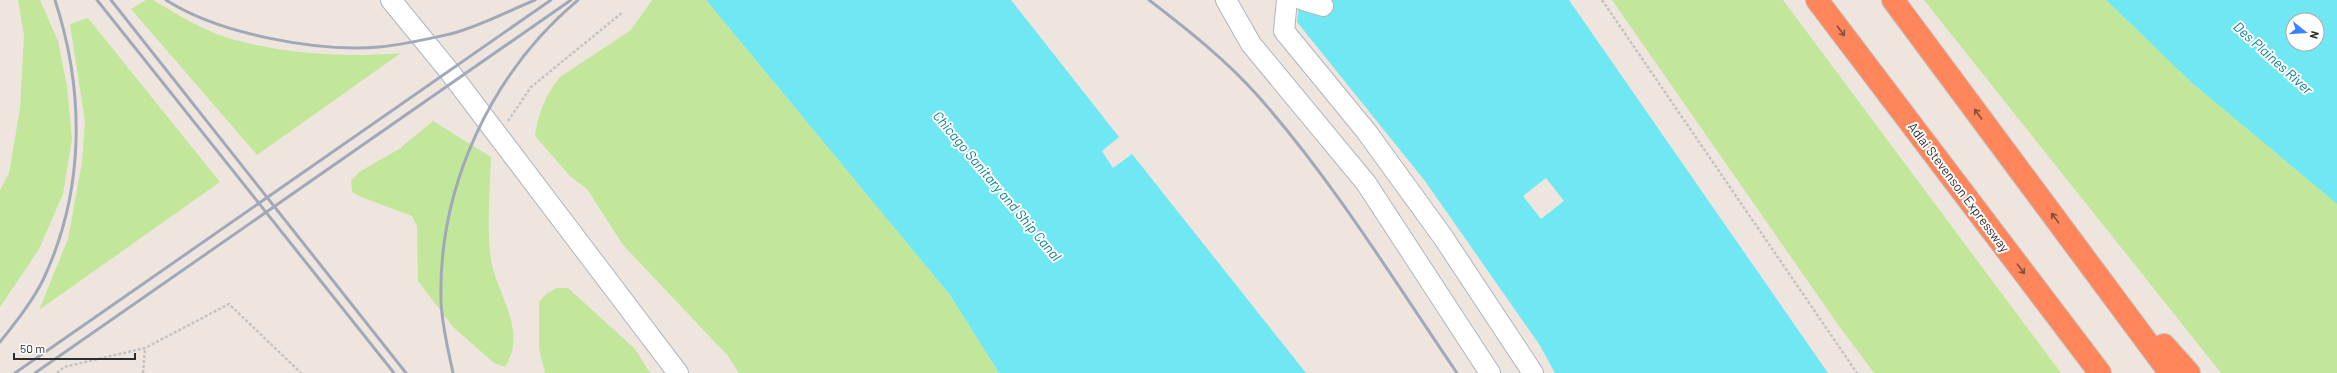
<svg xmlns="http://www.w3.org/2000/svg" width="2337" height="373" viewBox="0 0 2337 373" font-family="Barlow,sans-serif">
<rect width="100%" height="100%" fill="#efe5df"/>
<path fill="#c2e79a" d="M 18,0 L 40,0 L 58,41 L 67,86 L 72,139 L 63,194 L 39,249 L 0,307 L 0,190 L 9,173 L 20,109 L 24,35 Z
M 146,0 L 153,0 C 179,15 205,32 235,40 C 288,54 346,58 401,53 L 257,155 L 131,9 Z
M 652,0 L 706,0 L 950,295 L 999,373 L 739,373 L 728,356 L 623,245 L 587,189 L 570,176 L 535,136 C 538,114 545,95 560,77 L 631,30 Z
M 1612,0 L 1783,0 L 2061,373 L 1874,373 L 1839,326 Z
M 1924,0 L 2106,0 L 2192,83 L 2337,204 L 2337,373 L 2221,373 Z
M 88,18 L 220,182 L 39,310 L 68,239 L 82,162 L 85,122 L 70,24 Z
M 433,121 L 491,157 C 490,188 487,221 490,252 C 492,289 530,329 505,367 L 494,363 L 453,327 L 418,281 L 417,226 L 412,216 L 361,197 L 352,192 L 351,181 L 359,172 L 399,149 Z
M 557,288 L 568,288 L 635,349 L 650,373 L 545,373 L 539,348 L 539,302 L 546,294 Z"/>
<path fill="#6fe8f4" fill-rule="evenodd" d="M 706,0 L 1011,0 L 1119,137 L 1102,151 L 1113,168 L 1132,154 L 1306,373 L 999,373 L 950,295 Z
M 1300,0 L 1569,0 L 1828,373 L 1555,373 L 1539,344 L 1425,181 L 1297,22 ZM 1546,178 L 1564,201 L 1541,219 L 1523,196 Z
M 2106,0 L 2337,0 L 2337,204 L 2192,83 ZM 2293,20 L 2317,20 L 2317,44 L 2293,44 Z"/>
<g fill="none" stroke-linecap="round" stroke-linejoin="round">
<defs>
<path id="minor" d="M 391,0 L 449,71 L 678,373
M 1226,0 L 1251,44 L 1366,183 L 1490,373
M 1287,0 L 1284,31 L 1366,131 L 1443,237 L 1533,373
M 1303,0 L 1323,6"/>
<path id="highway" d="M 1817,0 L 2100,373
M 1893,0 L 2170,373
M 2164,345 L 2189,373"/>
</defs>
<use href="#minor" stroke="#afb5bd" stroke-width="22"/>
<use href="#highway" stroke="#c4c4c4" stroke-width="24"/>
<path stroke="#c4c4c4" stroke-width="2.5" stroke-dasharray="3 2" stroke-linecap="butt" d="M 1602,0 L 1857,373
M 508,121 L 531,87 L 623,12
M 57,373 L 64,367 L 145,348 L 229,304 L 301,373
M 143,373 L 145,348"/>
<use href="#minor" stroke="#fff" stroke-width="20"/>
<use href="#highway" stroke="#ff855a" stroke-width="22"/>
<path stroke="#a1a8b8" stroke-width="3" d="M 97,0 L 394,373
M 111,0 L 406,373
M 166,0 C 219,34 316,52 379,47 C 402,45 428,39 450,34 C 478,27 508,11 535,0
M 1149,0 C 1187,29 1226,60 1258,96 C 1333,181 1393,279 1457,373
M 0,342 C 15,323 32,302 43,280 C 85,191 85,92 55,0
M 15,373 L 551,0
M 35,373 L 571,0
M 453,373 C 448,349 442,326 441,301 C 438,187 491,73 578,0"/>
</g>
<defs><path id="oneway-shaft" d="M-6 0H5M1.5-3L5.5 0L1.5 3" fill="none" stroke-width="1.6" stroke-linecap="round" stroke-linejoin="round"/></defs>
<g stroke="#81503f">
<use href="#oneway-shaft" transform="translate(1841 31) rotate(53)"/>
<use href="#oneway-shaft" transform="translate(1978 114) rotate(-127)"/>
<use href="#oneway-shaft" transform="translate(2055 218) rotate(-127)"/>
<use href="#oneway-shaft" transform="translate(2021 269) rotate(53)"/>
</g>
<g text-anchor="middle" stroke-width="4" stroke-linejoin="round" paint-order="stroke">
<g font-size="13" fill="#2d2d2d" stroke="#fff">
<text transform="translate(1959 187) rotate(53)" y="5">Adlai Stevenson Expressway</text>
</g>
<g font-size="14" font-style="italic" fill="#097f97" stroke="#fff">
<text transform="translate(2273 58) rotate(42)" y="5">Des Plaines River</text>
<text transform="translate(997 186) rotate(50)" y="5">Chicago Sanitary and Ship Canal</text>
</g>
</g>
<g transform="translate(2305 32) rotate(107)"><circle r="19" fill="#ffffff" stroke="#ababab"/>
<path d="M0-3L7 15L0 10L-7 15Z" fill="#3c82ff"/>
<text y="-6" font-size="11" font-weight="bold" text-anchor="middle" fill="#2d2d2d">N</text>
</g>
<path d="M14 353v6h121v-6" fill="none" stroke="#2d2d2d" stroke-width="2"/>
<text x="20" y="353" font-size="12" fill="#2d2d2d" stroke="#ffffff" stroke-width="3" paint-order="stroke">50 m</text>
</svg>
